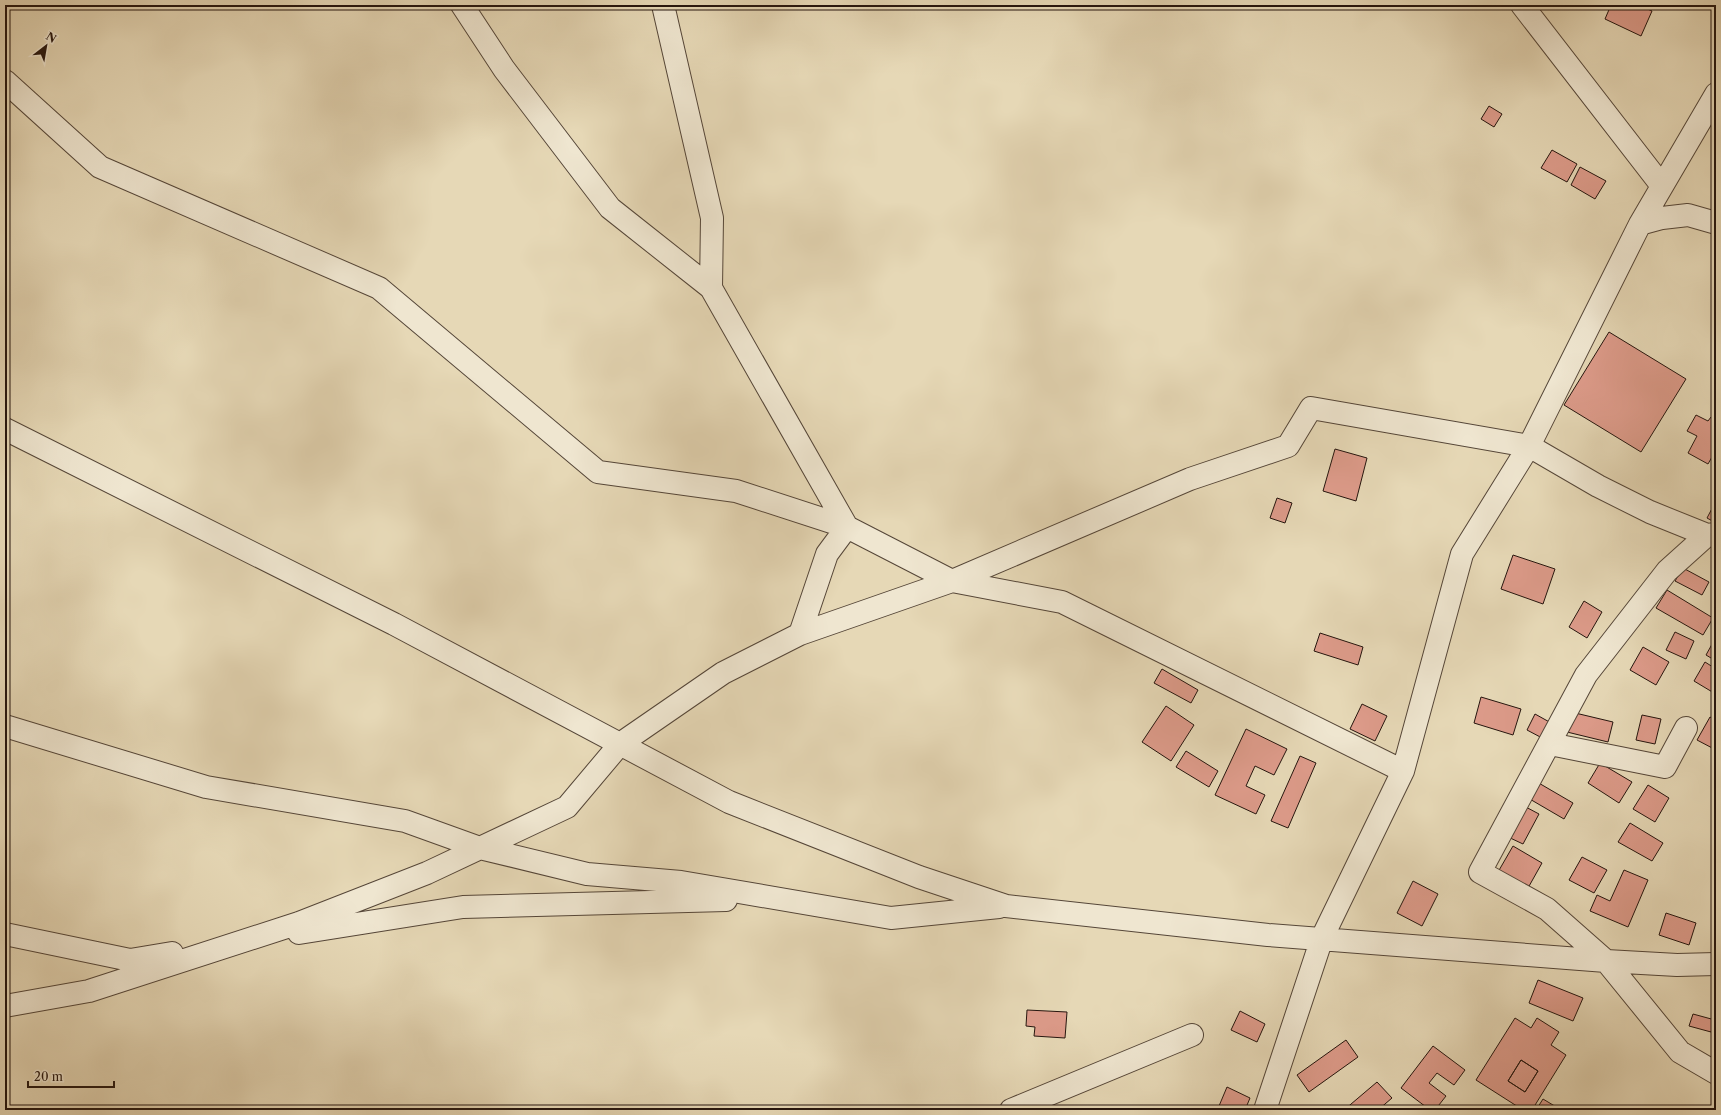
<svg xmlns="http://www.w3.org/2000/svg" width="1721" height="1115" viewBox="0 0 1721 1115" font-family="'Libre Caslon Text',serif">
<rect width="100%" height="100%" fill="#e6d8b6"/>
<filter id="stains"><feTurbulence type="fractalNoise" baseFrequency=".005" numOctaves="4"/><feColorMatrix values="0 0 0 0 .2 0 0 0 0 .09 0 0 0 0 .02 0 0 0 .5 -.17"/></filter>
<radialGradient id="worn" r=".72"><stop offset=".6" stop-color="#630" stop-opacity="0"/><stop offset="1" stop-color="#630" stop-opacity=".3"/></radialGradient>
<path fill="#dd9b8a" stroke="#25150e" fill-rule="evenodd" d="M 1611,5 L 1639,5 L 1652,11 L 1641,36 L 1605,19 Z
M 1489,106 L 1502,114 L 1494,127 L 1481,119 Z
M 1552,150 L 1577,164 L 1567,182 L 1541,168 Z
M 1580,167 L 1606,181 L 1595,199 L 1571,185 Z
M 1609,332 L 1686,379 L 1641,452 L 1564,405 Z
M 1696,415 L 1708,421 L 1711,417 L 1716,419 L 1716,450 L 1708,464 L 1688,453 L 1697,436 L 1687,431 Z
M 1335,449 L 1367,458 L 1356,501 L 1323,491 Z
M 1277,498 L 1292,503 L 1285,523 L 1270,518 Z
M 1716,501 L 1716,523 L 1707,518 Z
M 1513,555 L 1555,569 L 1543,604 L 1501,589 Z
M 1683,568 L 1709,582 L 1702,595 L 1675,581 Z
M 1667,590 L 1713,618 L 1703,635 L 1656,608 Z
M 1584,601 L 1602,612 L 1587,638 L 1569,627 Z
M 1675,632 L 1694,641 L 1686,659 L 1666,650 Z
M 1320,633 L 1363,647 L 1358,665 L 1314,651 Z
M 1716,637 L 1716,661 L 1706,655 Z
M 1643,647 L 1669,662 L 1656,685 L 1630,670 Z
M 1705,662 L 1716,669 L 1716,689 L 1714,693 L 1694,681 Z
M 1162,669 L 1198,690 L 1191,703 L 1154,683 Z
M 1481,697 L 1521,709 L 1513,735 L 1474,723 Z
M 1362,704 L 1387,716 L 1375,741 L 1350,729 Z
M 1166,706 L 1194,725 L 1171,761 L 1142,742 Z
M 1571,712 L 1613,722 L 1608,742 L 1567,732 Z
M 1535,714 L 1553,724 L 1544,739 L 1527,730 Z
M 1642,715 L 1661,719 L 1655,744 L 1636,740 Z
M 1710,717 L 1716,720 L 1716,750 L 1697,740 Z
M 1246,729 L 1287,749 L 1274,775 L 1255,766 L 1246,786 L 1265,795 L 1256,814 L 1215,795 Z
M 1186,751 L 1218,771 L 1209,787 L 1176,767 Z
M 1300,756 L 1316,763 L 1288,828 L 1271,821 Z
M 1600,763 L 1632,782 L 1619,803 L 1588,783 Z
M 1537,782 L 1573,803 L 1564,819 L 1528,798 Z
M 1648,785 L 1669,798 L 1655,822 L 1633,809 Z
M 1522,805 L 1539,814 L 1523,844 L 1506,836 Z
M 1630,823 L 1663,843 L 1652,861 L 1618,842 Z
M 1513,846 L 1542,863 L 1528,888 L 1498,872 Z
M 1582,857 L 1607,870 L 1594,893 L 1569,880 Z
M 1624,870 L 1648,880 L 1628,927 L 1590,911 L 1597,895 L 1610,901 Z
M 1413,881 L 1438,894 L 1422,926 L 1397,913 Z
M 1666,913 L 1696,923 L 1689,945 L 1659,935 Z
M 1716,924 L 1716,945 L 1713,944 Z
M 1538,980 L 1583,998 L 1573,1021 L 1529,1003 Z
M 1027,1010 L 1067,1012 L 1065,1038 L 1034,1036 L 1035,1027 L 1026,1026 Z
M 1240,1011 L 1265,1024 L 1257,1042 L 1231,1030 Z
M 1693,1014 L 1715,1020 L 1711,1032 L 1689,1026 Z
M 1515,1018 L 1531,1028 L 1537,1018 L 1559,1032 L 1551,1045 L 1566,1055 L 1532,1110 L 1523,1110 L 1476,1080 ZM 1521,1060 L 1538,1071 L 1525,1092 L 1508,1081 Z
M 1346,1040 L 1358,1057 L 1309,1092 L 1297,1075 Z
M 1433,1046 L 1465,1070 L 1454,1085 L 1437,1073 L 1429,1083 L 1446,1096 L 1435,1110 L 1430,1110 L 1401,1088 Z
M 1521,1060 L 1538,1071 L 1525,1092 L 1508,1081 Z
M 1377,1082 L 1392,1098 L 1378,1110 L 1344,1110 Z
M 1227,1087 L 1250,1098 L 1245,1110 L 1227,1110 L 1219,1106 Z
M 1543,1099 L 1558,1108 L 1556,1110 L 1536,1110 Z"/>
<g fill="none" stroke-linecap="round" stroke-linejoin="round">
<defs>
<path id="minor" d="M 462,5 L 504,69 L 610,208 L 711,288 L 847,527 L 827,554 L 800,634
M 663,5 L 712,218 L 711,288
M 1522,5 L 1662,186
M 5,81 L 100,167 L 379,288 L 598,472 L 736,491 L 847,527 L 952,581 L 1062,602 L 1403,771
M 1640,224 L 1662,218 L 1688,215 L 1716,223
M 5,429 L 394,624 L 729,802 L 919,877 L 1006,906 L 1268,935 L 1606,961 L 1677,965 L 1716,964
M 1707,535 L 1667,571 L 1586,675 L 1480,872 L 1547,909 L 1606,961 L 1680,1052 L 1716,1073
M 5,726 L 206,787 L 405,821 L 480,848 L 587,874 L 681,882 L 891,918 L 999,907
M 1550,744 L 1665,767 L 1686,728
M 299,933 L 463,907 L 726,900
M 5,934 L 130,960 L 172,953
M 5,1006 L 89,991 L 299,923 L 427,873 L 567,807 L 620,744 L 723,673 L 800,634 L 952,581 L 1190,479 L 1288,446 L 1311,408 L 1529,446 L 1598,486 L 1650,512 L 1707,535 L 1716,534
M 1011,1110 L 1192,1035
M 1265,1110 L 1322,938 L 1403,771 L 1462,554 L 1529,446 L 1640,224 L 1716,94"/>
</defs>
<use href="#minor" stroke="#554638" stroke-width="24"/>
<use href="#minor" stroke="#efe6d0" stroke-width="22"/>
</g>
<rect width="1721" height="1115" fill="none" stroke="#e6d8b6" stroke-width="20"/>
<rect x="6" y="6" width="1709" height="1103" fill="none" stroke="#25150e" stroke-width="2"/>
<rect x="10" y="10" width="1701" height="1095" fill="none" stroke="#25150e"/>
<g transform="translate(46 46) rotate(31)" stroke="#efe6d0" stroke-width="3" paint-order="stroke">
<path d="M0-3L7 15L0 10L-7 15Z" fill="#25150e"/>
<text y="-6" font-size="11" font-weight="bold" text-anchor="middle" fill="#25150e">N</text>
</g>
<path d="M28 1081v6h86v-6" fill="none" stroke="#25150e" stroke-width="2"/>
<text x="34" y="1081" font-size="12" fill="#25150e" stroke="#efe6d0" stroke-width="3" paint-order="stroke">20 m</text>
<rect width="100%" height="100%" filter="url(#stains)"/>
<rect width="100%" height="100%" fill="url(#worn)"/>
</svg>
